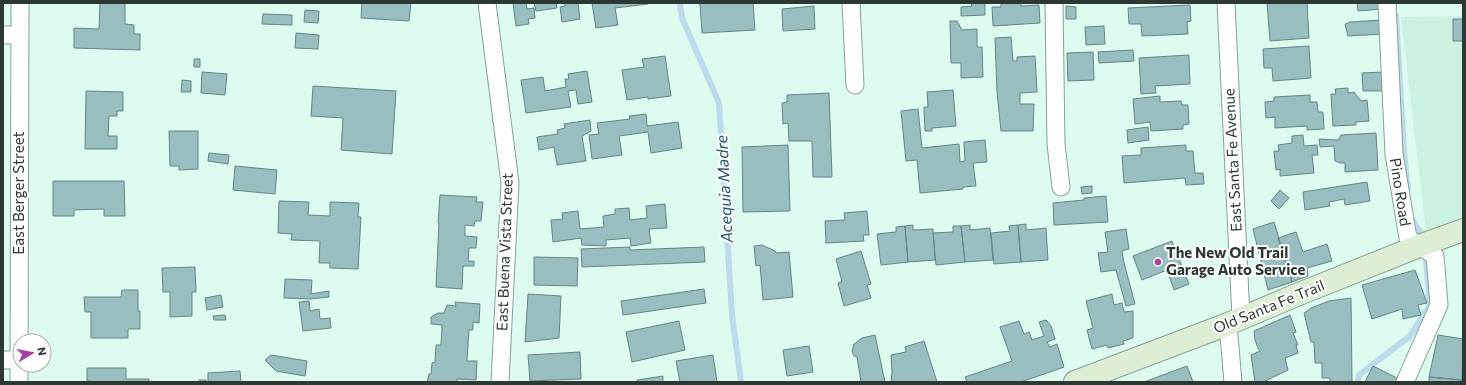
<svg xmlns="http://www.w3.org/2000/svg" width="1466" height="385" viewBox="0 0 1466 385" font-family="Commissioner,sans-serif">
<rect width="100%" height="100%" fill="#ddfbee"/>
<path fill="#cbf1e0" d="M 1463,16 L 1463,216 L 1426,231 L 1401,17 Z"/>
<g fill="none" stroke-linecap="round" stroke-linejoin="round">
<path stroke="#bbdaeb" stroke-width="6" d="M 680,3 L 682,18 L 719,103 L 732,315 L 741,382
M 1396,16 L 1404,153 L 1408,189
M 1411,218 L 1421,233
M 1358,382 L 1359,375 L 1410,336 L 1430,305 L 1426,261"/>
</g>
<path fill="#98bec0" stroke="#658586" d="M 100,3 L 125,3 L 125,24 L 134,25 L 134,34 L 140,34 L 140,50 L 74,48 L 74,28 L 99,29 Z
M 362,3 L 411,3 L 409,21 L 361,18 Z
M 513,3 L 526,3 L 527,9 L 534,8 L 535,18 L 528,19 L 529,24 L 516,26 Z
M 534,3 L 556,3 L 557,8 L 536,11 Z
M 565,3 L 578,3 L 580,19 L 562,22 L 560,7 L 565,6 Z
M 592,3 L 648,3 L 648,4 L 615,8 L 618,25 L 596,28 Z
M 696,3 L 753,3 L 755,30 L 702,33 L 700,4 Z
M 971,3 L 985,3 L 985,15 L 961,16 L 961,7 L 972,6 Z
M 1001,3 L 1021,3 L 1021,6 L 1039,5 L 1040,23 L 993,26 L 992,7 L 1001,7 Z
M 1267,3 L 1307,3 L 1309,38 L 1270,41 Z
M 1357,3 L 1381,3 L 1382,9 L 1358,11 Z
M 1190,5 L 1191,21 L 1187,22 L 1188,34 L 1142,36 L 1141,24 L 1129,24 L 1128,8 Z
M 814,6 L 815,29 L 783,31 L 782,9 Z
M 1066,6 L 1076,7 L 1076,19 L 1066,19 Z
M 305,10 L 319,11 L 318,23 L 304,22 Z
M 263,14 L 292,15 L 292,25 L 262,24 Z
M 1453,19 L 1463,19 L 1463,41 L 1453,41 Z
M 1382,20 L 1383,34 L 1348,36 L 1345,24 L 1350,22 Z
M 950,21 L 957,21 L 962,30 L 977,29 L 977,47 L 982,47 L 983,77 L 961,78 L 961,63 L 951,63 Z
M 1104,26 L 1105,44 L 1086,45 L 1085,27 Z
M 296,33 L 319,35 L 318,49 L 295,48 Z
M 1011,37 L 1013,61 L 1017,61 L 1017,57 L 1035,56 L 1037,92 L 1020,93 L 1020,104 L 1034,104 L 1033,131 L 1001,131 L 997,92 L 995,38 Z
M 1309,46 L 1311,78 L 1273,81 L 1272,68 L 1264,68 L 1263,49 Z
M 1133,50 L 1134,61 L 1099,63 L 1098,52 Z
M 1093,52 L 1094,80 L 1068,81 L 1067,53 Z
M 1189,55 L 1190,84 L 1155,86 L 1156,93 L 1141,94 L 1139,58 Z
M 665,56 L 671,96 L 648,99 L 648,97 L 627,100 L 622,70 L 644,67 L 642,59 Z
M 194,59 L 200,59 L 200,67 L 194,67 Z
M 587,71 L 592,102 L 578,104 L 576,90 L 568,91 L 571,107 L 526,113 L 521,80 L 543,77 L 545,91 L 566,87 L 565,79 L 569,79 L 568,74 Z
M 202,72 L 227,74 L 225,95 L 201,93 Z
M 1383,72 L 1384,91 L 1363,91 L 1362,73 Z
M 182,80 L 191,81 L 191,92 L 181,92 Z
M 313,86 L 396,91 L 392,154 L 341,150 L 343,118 L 311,116 Z
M 1348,88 L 1348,93 L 1354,92 L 1361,101 L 1367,100 L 1369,121 L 1356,122 L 1356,125 L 1333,126 L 1331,94 L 1336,94 L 1335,89 Z
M 953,90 L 956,126 L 932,128 L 932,131 L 925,131 L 924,107 L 928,107 L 927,92 Z
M 86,91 L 123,92 L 123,111 L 117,111 L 117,116 L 109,116 L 108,136 L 117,136 L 117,149 L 85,149 Z
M 829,93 L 832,177 L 813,177 L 812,141 L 789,141 L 788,123 L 783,124 L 782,103 L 787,102 L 787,95 Z
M 1310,95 L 1310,102 L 1317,102 L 1318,112 L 1323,112 L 1324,129 L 1307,130 L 1307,126 L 1275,128 L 1275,117 L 1266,118 L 1265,102 L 1274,101 L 1274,97 Z
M 1160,96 L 1160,102 L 1181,101 L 1182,105 L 1188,105 L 1189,124 L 1183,125 L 1183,129 L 1151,131 L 1150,122 L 1135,124 L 1133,99 Z
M 918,109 L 922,148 L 959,144 L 960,162 L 965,161 L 964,142 L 985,140 L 987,162 L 973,163 L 976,186 L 963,187 L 963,189 L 920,193 L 917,160 L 906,161 L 901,111 Z
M 646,114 L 647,126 L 678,122 L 682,148 L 651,153 L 648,132 L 619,136 L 622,155 L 592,159 L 589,135 L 599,134 L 597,123 L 630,119 L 629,116 Z
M 590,120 L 591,131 L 582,136 L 586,161 L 557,165 L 554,147 L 539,150 L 537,137 L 558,134 L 557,130 L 565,128 L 564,124 Z
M 1148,127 L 1149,140 L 1128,143 L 1127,130 Z
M 169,131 L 198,131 L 198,169 L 179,170 L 179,166 L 170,166 Z
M 1376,133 L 1378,170 L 1345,172 L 1345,163 L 1340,163 L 1335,161 L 1334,146 L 1320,147 L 1319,139 L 1338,140 L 1341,135 Z
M 1303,135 L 1304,146 L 1317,145 L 1318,155 L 1312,155 L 1314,173 L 1280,176 L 1280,169 L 1276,170 L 1274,151 L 1279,151 L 1278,145 L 1292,143 L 1292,136 Z
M 788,145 L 790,211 L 743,212 L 742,147 Z
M 1186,145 L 1186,151 L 1193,151 L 1195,173 L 1203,173 L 1204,184 L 1186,185 L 1185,178 L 1124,183 L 1122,156 L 1141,155 L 1141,148 Z
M 209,153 L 229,155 L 228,164 L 208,161 Z
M 235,166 L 277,170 L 275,194 L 233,190 Z
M 53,181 L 124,181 L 125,216 L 104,216 L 104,209 L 74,210 L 74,216 L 53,216 Z
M 1367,182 L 1370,201 L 1345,205 L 1344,199 L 1329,202 L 1330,206 L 1305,210 L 1303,192 Z
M 1092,186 L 1092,193 L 1082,194 L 1081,187 Z
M 1280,190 L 1289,198 L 1279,209 L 1271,201 Z
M 440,195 L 477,197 L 476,202 L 483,202 L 481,221 L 475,221 L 474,226 L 465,225 L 465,236 L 477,237 L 476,248 L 469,248 L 468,261 L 474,261 L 474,266 L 463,266 L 462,289 L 436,287 L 439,223 L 438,223 Z
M 1106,196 L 1108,222 L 1054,225 L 1053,203 L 1084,200 L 1084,198 Z
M 279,201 L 309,202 L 308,215 L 330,216 L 330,202 L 359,203 L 358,217 L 361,217 L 358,269 L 330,268 L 330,263 L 319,263 L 320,241 L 291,240 L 292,234 L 278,233 Z
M 665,204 L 667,228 L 649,229 L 651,243 L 631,246 L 630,238 L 606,240 L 606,246 L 582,245 L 581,238 L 553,242 L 551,220 L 563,219 L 562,213 L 578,211 L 580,229 L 604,227 L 603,216 L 615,214 L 615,209 L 629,208 L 630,220 L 647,218 L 646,206 Z
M 867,211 L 869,235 L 863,235 L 864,241 L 826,243 L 825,221 L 845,220 L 844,213 Z
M 1274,222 L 1292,282 L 1268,290 L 1253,229 Z
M 1026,224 L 1026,230 L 1046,228 L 1048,260 L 1021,262 L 1018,225 Z
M 913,225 L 913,230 L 933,229 L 935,260 L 908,262 L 905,226 Z
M 970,225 L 970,230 L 990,228 L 993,260 L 965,262 L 961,226 Z
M 1018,225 L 1021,262 L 994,264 L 991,233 L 1010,231 L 1009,226 Z
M 905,226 L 908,262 L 881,265 L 877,234 L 896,232 L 896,227 Z
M 953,226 L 961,226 L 965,262 L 936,265 L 933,233 L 953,232 Z
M 1126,229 L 1129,249 L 1122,251 L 1124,263 L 1135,304 L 1126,306 L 1116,270 L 1101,272 L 1098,253 L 1108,252 L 1105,232 Z
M 1296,232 L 1303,252 L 1327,244 L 1332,261 L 1307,268 L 1308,276 L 1292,282 L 1278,238 Z
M 1172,241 L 1189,284 L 1174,290 L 1167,270 L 1142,280 L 1133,256 Z
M 762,245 L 775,251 L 776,253 L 789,252 L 793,297 L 763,300 L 760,265 L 756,266 L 754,246 Z
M 630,247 L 630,250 L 704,247 L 705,262 L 582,267 L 581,249 Z
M 861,251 L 871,284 L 867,285 L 871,298 L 844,306 L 838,283 L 842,282 L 836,259 Z
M 534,257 L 578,258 L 577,286 L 534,285 Z
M 195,267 L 196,292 L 192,292 L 192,316 L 170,317 L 170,292 L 163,292 L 162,268 Z
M 1415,270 L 1427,303 L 1418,305 L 1421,315 L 1403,319 L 1402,309 L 1372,319 L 1362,285 Z
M 285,279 L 312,280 L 311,294 L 329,291 L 329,297 L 310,299 L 284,298 Z
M 704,289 L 706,303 L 623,315 L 621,301 Z
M 122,290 L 138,290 L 138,311 L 140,311 L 140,329 L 128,329 L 128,338 L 91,338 L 91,312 L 85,312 L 84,297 L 121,297 Z
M 528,294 L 561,296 L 559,338 L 525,342 Z
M 1112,294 L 1114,305 L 1122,303 L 1124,312 L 1133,311 L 1133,338 L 1123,341 L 1124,344 L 1108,348 L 1107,345 L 1092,349 L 1087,330 L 1093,328 L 1086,301 Z
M 221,295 L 223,307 L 207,310 L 205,298 Z
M 1351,298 L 1352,382 L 1330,382 L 1330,378 L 1322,378 L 1322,363 L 1315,363 L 1314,342 L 1311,342 L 1304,313 L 1311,308 L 1329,301 Z
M 309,301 L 310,311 L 319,309 L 320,319 L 330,318 L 331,328 L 303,331 L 299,302 Z
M 455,302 L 480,304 L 479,323 L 473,322 L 473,330 L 469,330 L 467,361 L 477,361 L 476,380 L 457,379 L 457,382 L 427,382 L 429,374 L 431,374 L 432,363 L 435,362 L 436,345 L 441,345 L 442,325 L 431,324 L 431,317 L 438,313 L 444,313 L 447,305 L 456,306 Z
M 225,315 L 226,320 L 214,320 L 213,316 Z
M 1290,315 L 1296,332 L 1293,333 L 1298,345 L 1296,345 L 1298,353 L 1285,358 L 1288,370 L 1263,382 L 1255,382 L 1251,355 L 1260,351 L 1258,348 L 1255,340 L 1254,331 Z
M 1046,320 L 1051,326 L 1055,339 L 1047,342 L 1050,347 L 1057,344 L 1064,367 L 1021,382 L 967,382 L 965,377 L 1012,361 L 1000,327 L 1019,321 L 1024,334 L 1029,332 L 1032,340 L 1044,336 L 1039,322 Z
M 679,321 L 685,350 L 632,362 L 626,332 Z
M 875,335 L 885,382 L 861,382 L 857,357 L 854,356 L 852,351 L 854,344 L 862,338 Z
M 1438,335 L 1463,339 L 1462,380 L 1429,377 Z
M 924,341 L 937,382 L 891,382 L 892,372 L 891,355 L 906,352 L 905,347 Z
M 809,346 L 813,372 L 787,376 L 783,350 Z
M 580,352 L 581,379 L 530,381 L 528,355 Z
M 271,355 L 307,361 L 305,376 L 276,371 L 265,360 Z
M 713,355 L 717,382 L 680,382 L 676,361 Z
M 1187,366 L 1193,382 L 1144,382 Z
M 1373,366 L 1399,379 L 1397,382 L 1365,382 Z
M 87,368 L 126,368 L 126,379 L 149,379 L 149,382 L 92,382 L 91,381 L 87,381 Z
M 240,371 L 241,382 L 208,382 L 208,373 Z
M 663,376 L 663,382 L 637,382 L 637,380 Z
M 1429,377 L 1462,380 L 1462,382 L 1429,382 Z
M 199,380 L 206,380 L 206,382 L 199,382 Z"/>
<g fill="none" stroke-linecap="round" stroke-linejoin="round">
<defs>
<path id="minor" d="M 487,3 L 510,183 L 500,382
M 851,3 L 855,85
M 1054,3 L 1056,144 L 1061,187
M 1226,3 L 1241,318
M 1387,3 L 1394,154 L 1408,238 L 1435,256 L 1439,305 L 1405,382
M 3,35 L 19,35
M 1228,324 L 1233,382
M 3,360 L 19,360
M 19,382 L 20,3"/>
<path id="secondary" d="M 1075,382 L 1228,324 L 1294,296 L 1419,246 L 1463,230"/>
</defs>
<use href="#minor" stroke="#85a195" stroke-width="19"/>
<use href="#secondary" stroke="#85a195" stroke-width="24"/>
<use href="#minor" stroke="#fff" stroke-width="17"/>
<use href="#secondary" stroke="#ddeed4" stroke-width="22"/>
</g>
<circle fill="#a841a4" stroke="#fff" stroke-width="1.5" cx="1158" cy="262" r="4"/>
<g text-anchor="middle" stroke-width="4" stroke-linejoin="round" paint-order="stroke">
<g font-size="15" fill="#2c3833" stroke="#fff">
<text transform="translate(1233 160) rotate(-93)" y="5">East Santa Fe Avenue</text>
<text transform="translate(1400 192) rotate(81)" y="5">Pino Road</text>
<text transform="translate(19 193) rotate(-90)" y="5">East Berger Street</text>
<text transform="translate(505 252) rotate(-88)" y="5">East Buena Vista Street</text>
<text transform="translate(1269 307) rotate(-22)" y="5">Old Santa Fe Trail</text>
</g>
<g font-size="15" font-weight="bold" fill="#2c3833" stroke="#fff" text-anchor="start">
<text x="1166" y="258">The New Old Trail<tspan x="1166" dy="17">Garage Auto Service</tspan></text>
</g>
<g font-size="16" font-style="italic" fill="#1d546e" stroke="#fff">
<text transform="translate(724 189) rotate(-93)" y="6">Acequia Madre</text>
</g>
</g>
<rect width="1466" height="385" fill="none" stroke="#2c3833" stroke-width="8"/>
<g transform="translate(32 353) rotate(80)"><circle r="19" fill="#ffffff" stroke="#abafad"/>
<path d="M0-3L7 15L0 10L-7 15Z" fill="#a841a4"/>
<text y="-6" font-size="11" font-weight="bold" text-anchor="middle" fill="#2c3833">N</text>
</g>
</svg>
